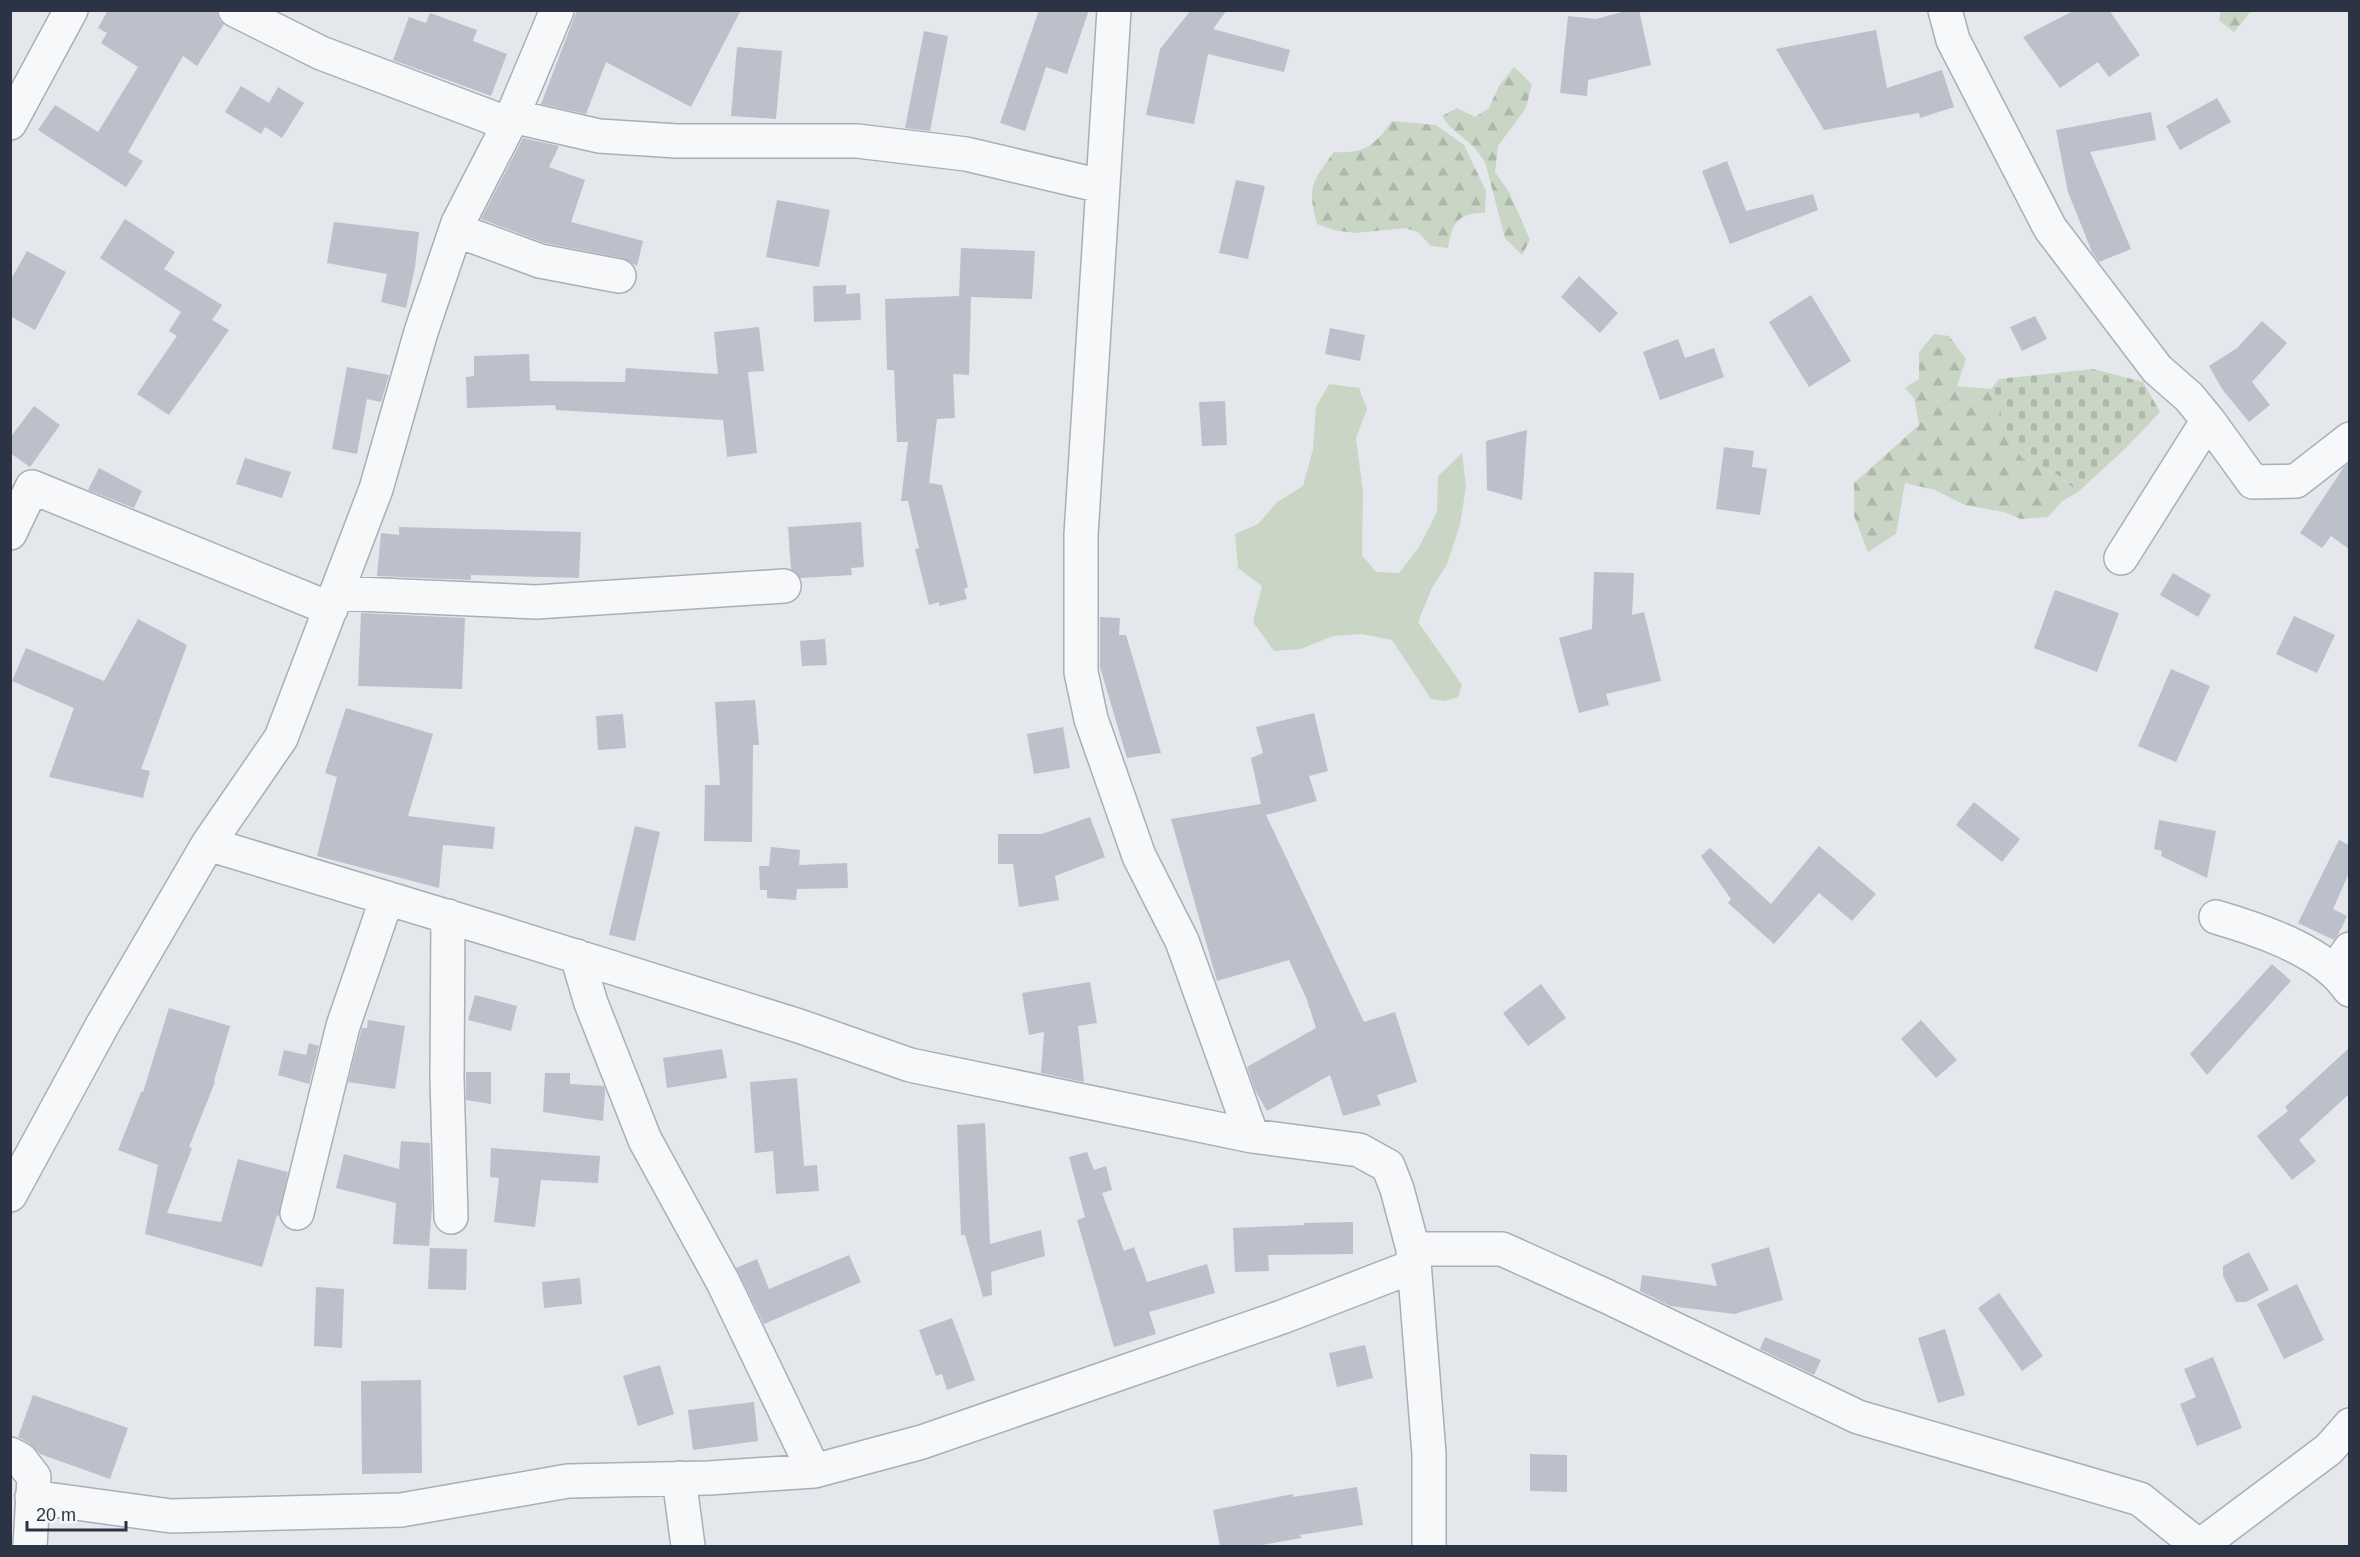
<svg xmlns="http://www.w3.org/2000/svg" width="2360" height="1557" viewBox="0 0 2360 1557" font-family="Arial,sans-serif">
<defs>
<pattern id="forest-firs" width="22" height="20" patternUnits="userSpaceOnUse" patternTransform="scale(1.5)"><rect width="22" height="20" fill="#c9d6c5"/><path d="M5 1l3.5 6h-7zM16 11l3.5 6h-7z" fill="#adb8ab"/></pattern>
<pattern id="cemetery-stones" width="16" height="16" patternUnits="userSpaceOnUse" patternTransform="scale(1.5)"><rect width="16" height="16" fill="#c9d6c5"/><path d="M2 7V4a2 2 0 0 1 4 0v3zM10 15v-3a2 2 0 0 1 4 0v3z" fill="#adb8ab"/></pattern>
</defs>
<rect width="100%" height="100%" fill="#e4e7ec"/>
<path fill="#c9d6c5" d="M 1329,384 L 1359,388 L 1367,409 L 1356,438 L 1363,492 L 1362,555 L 1376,572 L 1399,573 L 1419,547 L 1437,512 L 1438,476 L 1462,453 L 1466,487 L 1460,525 L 1447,564 L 1432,588 L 1418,622 L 1462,685 L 1458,697 L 1445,701 L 1431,699 L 1392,640 L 1362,634 L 1333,636 L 1301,649 L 1274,651 L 1253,622 L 1262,586 L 1238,568 L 1235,534 L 1258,524 L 1277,502 L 1303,486 L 1313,449 L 1316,407 Z"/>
<path fill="url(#forest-firs)" d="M 2221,11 L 2221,10 L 2251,11 L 2234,32 L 2219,20 Z
M 1514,67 L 1532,84 L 1526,108 L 1498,146 L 1495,172 L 1509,192 L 1530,240 L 1522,255 L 1505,238 L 1485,162 L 1474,147 L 1449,126 L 1442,116 L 1457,108 L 1475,117 L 1489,108 L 1499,86 Z
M 1392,121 L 1436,125 L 1464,145 L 1486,191 L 1485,213 C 1457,213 1452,223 1448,248 L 1431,246 L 1418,232 L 1405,228 L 1355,233 L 1334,230 L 1317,224 C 1307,187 1312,182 1334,152 C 1365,154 1374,146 1392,121 Z
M 1934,334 L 1949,336 L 1966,359 L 1957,386 L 1991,389 L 2022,458 L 2058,475 L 2078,492 L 2062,501 L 2048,517 L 2021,519 L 2004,512 L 1965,505 L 1935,490 L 1905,483 L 1896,534 L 1868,552 L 1854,516 L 1854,483 L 1919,425 L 1914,398 L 1905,388 L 1919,379 L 1919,352 Z"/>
<path fill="url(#cemetery-stones)" d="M 2093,369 L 2143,382 L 2160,412 L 2127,447 L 2078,492 L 2058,475 L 2022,458 L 2007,434 L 1991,389 L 1999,379 Z"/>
<path fill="#bbc0ca" d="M 108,10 L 216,10 L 219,20 L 224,24 L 197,66 L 183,56 L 128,152 L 143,161 L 126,187 L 38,130 L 55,105 L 98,132 L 138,67 L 101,43 L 107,33 L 98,28 Z
M 577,10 L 741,10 L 691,107 L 606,62 L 586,114 L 541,104 Z
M 1039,10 L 1089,10 L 1067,74 L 1046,67 L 1025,131 L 1000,123 Z
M 1191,10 L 1227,10 L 1213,29 L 1290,50 L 1284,72 L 1208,54 L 1194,124 L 1146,115 L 1160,49 Z
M 1629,10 L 1639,10 L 1651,65 L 1588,80 L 1587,96 L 1560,93 L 1568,16 L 1596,19 Z
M 2075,10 L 2109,10 L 2140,55 L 2109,77 L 2098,62 L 2060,88 L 2023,37 Z
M 430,13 L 477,30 L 473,41 L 507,54 L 491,96 L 393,60 L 409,17 L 426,23 Z
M 1876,30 L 1887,88 L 1942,70 L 1954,107 L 1920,118 L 1919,113 L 1824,130 L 1776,49 Z
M 924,31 L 948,36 L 930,131 L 905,128 Z
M 737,47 L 782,51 L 776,119 L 731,116 Z
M 241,86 L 269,103 L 278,87 L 304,103 L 282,138 L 265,127 L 261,134 L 225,112 Z
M 2217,98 L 2231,122 L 2180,150 L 2166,126 Z
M 2151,112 L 2156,140 L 2090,152 L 2131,249 L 2099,262 L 2092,252 L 2068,192 L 2056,130 Z
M 523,138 L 559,146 L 549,167 L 585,180 L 571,222 L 643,241 L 637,266 L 622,258 L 545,243 L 481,219 Z
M 1727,161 L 1746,211 L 1813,194 L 1818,210 L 1730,244 L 1702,171 Z
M 1236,180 L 1265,186 L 1248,259 L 1219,253 Z
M 777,200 L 830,210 L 819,267 L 766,257 Z
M 125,219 L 175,252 L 164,269 L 222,305 L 212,320 L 229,330 L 169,415 L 137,394 L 177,336 L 169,331 L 181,312 L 100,258 Z
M 334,222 L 419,232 L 415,267 L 406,308 L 381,302 L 387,274 L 327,263 Z
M 961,248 L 1035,251 L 1032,299 L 971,297 L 969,375 L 953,374 L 955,418 L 937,419 L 929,483 L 942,485 L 968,587 L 964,589 L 967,599 L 939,606 L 939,602 L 929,605 L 915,549 L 919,548 L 908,501 L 901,501 L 908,442 L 897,442 L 894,370 L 887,370 L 885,299 L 959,296 Z
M 27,251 L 66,272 L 35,330 L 10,316 L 10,281 Z
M 1579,276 L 1618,313 L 1600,333 L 1561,297 Z
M 846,285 L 846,294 L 860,293 L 861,320 L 814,322 L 813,286 Z
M 1811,295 L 1851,361 L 1809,387 L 1769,322 Z
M 2035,316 L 2047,339 L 2022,351 L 2010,327 Z
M 2262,321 L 2287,343 L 2252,382 L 2270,405 L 2249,422 L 2222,389 L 2209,366 L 2237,348 Z
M 759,327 L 764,371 L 748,372 L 757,453 L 727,457 L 723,420 L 556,410 L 555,405 L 467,408 L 466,377 L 474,376 L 474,356 L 529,354 L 530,381 L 625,382 L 626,368 L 718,374 L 714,332 Z
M 1330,328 L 1365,335 L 1360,361 L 1325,354 Z
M 1678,339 L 1685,358 L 1714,348 L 1724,377 L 1660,400 L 1643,352 Z
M 347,367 L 389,375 L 381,402 L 367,399 L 357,454 L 332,449 Z
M 1225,401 L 1227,445 L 1202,446 L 1199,402 Z
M 34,406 L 60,425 L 30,467 L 10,453 L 10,438 Z
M 1527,430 L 1522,500 L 1487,490 L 1486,441 Z
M 1724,447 L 1754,451 L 1752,467 L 1767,469 L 1760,515 L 1716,509 Z
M 245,458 L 291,472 L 282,498 L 236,484 Z
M 2349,463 L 2349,549 L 2331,536 L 2322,548 L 2300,533 L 2344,467 Z
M 99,468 L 142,491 L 134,508 L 88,490 Z
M 861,522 L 864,567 L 851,568 L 852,575 L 800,578 L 791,569 L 788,527 Z
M 399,527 L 581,532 L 579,578 L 471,575 L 471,580 L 377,576 L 381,533 L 399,535 Z
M 1594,572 L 1634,573 L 1632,615 L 1644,612 L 1661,681 L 1606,694 L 1609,705 L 1579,713 L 1559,638 L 1592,629 Z
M 2173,573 L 2211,595 L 2198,617 L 2160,595 Z
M 2055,590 L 2119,613 L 2097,672 L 2034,648 Z
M 361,613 L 465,618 L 462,689 L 358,686 Z
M 2294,616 L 2335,635 L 2317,673 L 2276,654 Z
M 1100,617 L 1120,618 L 1119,635 L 1126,635 L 1161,753 L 1127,758 L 1100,667 Z
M 138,619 L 187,645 L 141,769 L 150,771 L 143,798 L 49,777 L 74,708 L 12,681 L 26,648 L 104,681 Z
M 825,639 L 827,665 L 802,666 L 800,641 Z
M 2171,669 L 2210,686 L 2176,762 L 2138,746 Z
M 755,700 L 759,745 L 753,745 L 752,842 L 704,841 L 705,785 L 720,785 L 715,702 Z
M 346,708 L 433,734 L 408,816 L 495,827 L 493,849 L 443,845 L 439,888 L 317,856 L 337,777 L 325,773 Z
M 1314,713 L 1328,771 L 1309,776 L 1317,801 L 1266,815 L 1364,1022 L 1395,1012 L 1417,1082 L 1377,1095 L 1381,1105 L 1343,1116 L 1330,1075 L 1267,1111 L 1255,1090 L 1247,1067 L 1316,1028 L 1307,1000 L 1289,960 L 1217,981 L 1171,819 L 1261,804 L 1251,758 L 1263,753 L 1256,727 Z
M 623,714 L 626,748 L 598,750 L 596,716 Z
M 1063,727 L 1070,768 L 1034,774 L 1027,734 Z
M 1974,802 L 2020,839 L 2002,862 L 1956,825 Z
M 1090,817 L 1105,857 L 1055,876 L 1059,900 L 1019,907 L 1013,864 L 998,864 L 998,834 L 1042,834 Z
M 2159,820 L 2216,831 L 2207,878 L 2161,856 L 2162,851 L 2154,849 Z
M 635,826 L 660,832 L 635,941 L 609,935 Z
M 2339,840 L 2349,845 L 2349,873 L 2333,909 L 2347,916 L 2338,935 L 2334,940 L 2298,923 Z
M 1819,846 L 1876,894 L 1852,921 L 1819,893 L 1774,944 L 1728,903 L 1731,899 L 1701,856 L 1710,848 L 1771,904 Z
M 771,847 L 800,850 L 799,865 L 847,863 L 848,888 L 797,889 L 796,900 L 767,898 L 767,890 L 760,890 L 759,866 L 769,866 Z
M 2272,964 L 2291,981 L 2207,1075 L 2190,1054 Z
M 1090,982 L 1097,1023 L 1078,1026 L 1084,1082 L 1041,1073 L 1044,1032 L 1029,1035 L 1022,993 Z
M 1541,984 L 1566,1018 L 1528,1046 L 1503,1013 Z
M 475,995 L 517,1006 L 511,1031 L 468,1020 Z
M 169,1008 L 230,1026 L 214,1081 L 215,1082 L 189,1147 L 192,1148 L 167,1213 L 221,1222 L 238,1159 L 288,1172 L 279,1216 L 277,1215 L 262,1267 L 145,1234 L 158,1165 L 118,1150 L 141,1092 L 143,1092 Z
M 368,1020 L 405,1026 L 395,1089 L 348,1082 L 361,1031 L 362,1028 L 367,1028 Z
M 1921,1020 L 1957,1060 L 1936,1078 L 1901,1039 Z
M 309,1043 L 319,1046 L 309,1084 L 278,1075 L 284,1050 L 306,1055 Z
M 2349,1048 L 2349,1094 L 2299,1140 L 2316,1161 L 2292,1180 L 2257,1136 L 2288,1111 L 2285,1107 Z
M 722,1049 L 727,1078 L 667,1088 L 663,1058 Z
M 466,1072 L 491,1072 L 491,1104 L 466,1100 Z
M 545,1073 L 570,1073 L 570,1084 L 604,1086 L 605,1091 L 603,1121 L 543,1112 Z
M 797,1078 L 804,1166 L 817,1165 L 819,1191 L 776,1194 L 773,1151 L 755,1153 L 750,1082 Z
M 985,1123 L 990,1244 L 1041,1230 L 1045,1256 L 991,1272 L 992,1295 L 983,1297 L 965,1235 L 961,1235 L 957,1125 Z
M 401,1141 L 430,1143 L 432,1208 L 429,1246 L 393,1244 L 396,1203 L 336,1188 L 344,1154 L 399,1169 Z
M 491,1148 L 600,1156 L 598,1183 L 541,1180 L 535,1227 L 494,1222 L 499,1178 L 490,1177 Z
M 1087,1152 L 1094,1170 L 1106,1166 L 1112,1190 L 1102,1193 L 1124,1251 L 1134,1247 L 1147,1282 L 1207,1264 L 1215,1293 L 1149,1312 L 1156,1334 L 1114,1347 L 1077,1220 L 1085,1217 L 1069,1157 Z
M 1353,1222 L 1353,1254 L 1268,1255 L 1269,1271 L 1235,1272 L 1233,1228 L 1304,1225 L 1304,1223 Z
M 1769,1247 L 1783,1300 L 1734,1314 L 1670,1306 L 1640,1291 L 1642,1275 L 1717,1286 L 1711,1264 Z
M 430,1248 L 467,1249 L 466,1290 L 428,1289 Z
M 2249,1252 L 2269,1290 L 2246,1302 L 2236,1302 L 2223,1276 L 2223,1266 Z
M 849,1255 L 861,1282 L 764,1324 L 736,1268 L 757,1259 L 769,1289 Z
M 580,1278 L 582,1304 L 544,1308 L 542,1282 Z
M 2297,1284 L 2324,1340 L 2284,1359 L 2257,1304 Z
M 316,1287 L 344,1289 L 342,1348 L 314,1346 Z
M 1999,1293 L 2043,1356 L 2022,1371 L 1978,1308 Z
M 952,1318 L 975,1380 L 947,1390 L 942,1374 L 936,1376 L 919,1330 Z
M 1945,1329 L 1965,1395 L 1938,1403 L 1918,1338 Z
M 1765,1337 L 1821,1360 L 1814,1375 L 1760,1349 Z
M 1365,1345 L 1373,1378 L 1337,1387 L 1329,1353 Z
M 2213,1357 L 2242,1428 L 2197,1446 L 2180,1404 L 2196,1397 L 2184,1369 Z
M 660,1365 L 674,1414 L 638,1426 L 623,1376 Z
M 421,1380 L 422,1473 L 362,1474 L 361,1381 Z
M 33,1395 L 128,1428 L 110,1479 L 40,1454 L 29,1443 L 18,1437 Z
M 754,1402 L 758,1441 L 693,1450 L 688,1410 Z
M 1530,1454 L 1567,1455 L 1567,1492 L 1530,1491 Z
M 1357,1487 L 1363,1525 L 1300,1535 L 1301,1538 L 1256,1546 L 1220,1546 L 1213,1510 L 1293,1494 L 1293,1497 Z"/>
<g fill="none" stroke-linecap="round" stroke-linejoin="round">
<defs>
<path id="minor" d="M 235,10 L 321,53 L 509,124
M 1114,10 L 1081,535 L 1081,672 L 1091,719 L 1139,856 L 1182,941 L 1252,1136 L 1359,1150 L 1388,1166 L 1397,1189 L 1413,1249 L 1429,1454 L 1429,1546
M 1945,10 L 1953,40 L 2050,228 L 2157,369 L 2189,397 L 2208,420 L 2253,482 L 2296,481 L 2350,439
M 512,116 L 599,136 L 677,141 L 857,141 L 966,154 L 1101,186
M 10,123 L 71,10
M 456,230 L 540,261 L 619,276
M 10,533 L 32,487 L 331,609
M 2121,558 L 2208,420
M 336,593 L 536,602 L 784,586
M 208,844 L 492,930 L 799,1026 L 910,1065 L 1252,1136
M 448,916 L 447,1079 L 451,1217
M 2216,917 C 2253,928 2305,945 2334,972 C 2340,977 2345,984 2350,990
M 577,956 L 591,1003 L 645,1140 L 723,1282 L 814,1471
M 2334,972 L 2350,949
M 10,1195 L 103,1024 L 208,844 L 281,738 L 376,489 L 421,332 L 458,223 L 509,124 L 557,10
M 297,1213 L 343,1026 L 387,898
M 1413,1249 L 1502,1249 L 1606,1296 L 1858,1417 L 2140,1499 L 2196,1544 L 2209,1539 L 2329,1449 L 2350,1425
M 10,1454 L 20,1459 L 34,1477 L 30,1546
M 679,1478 L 688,1546
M 32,1497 L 171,1516 L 401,1510 L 568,1481 L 709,1478 L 814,1471 L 922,1442 L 1282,1317 L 1414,1266"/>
</defs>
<use href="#minor" stroke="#a9aeb7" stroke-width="36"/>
<use href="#minor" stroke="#f7f8fa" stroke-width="33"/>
</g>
<rect width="2360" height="1557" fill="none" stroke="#2b3445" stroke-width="24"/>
<path d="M27 1521v9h99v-9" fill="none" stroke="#2b3445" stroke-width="3"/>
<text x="36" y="1521" font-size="18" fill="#2b3445" stroke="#f4f6f9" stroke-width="4.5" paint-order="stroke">20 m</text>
</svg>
